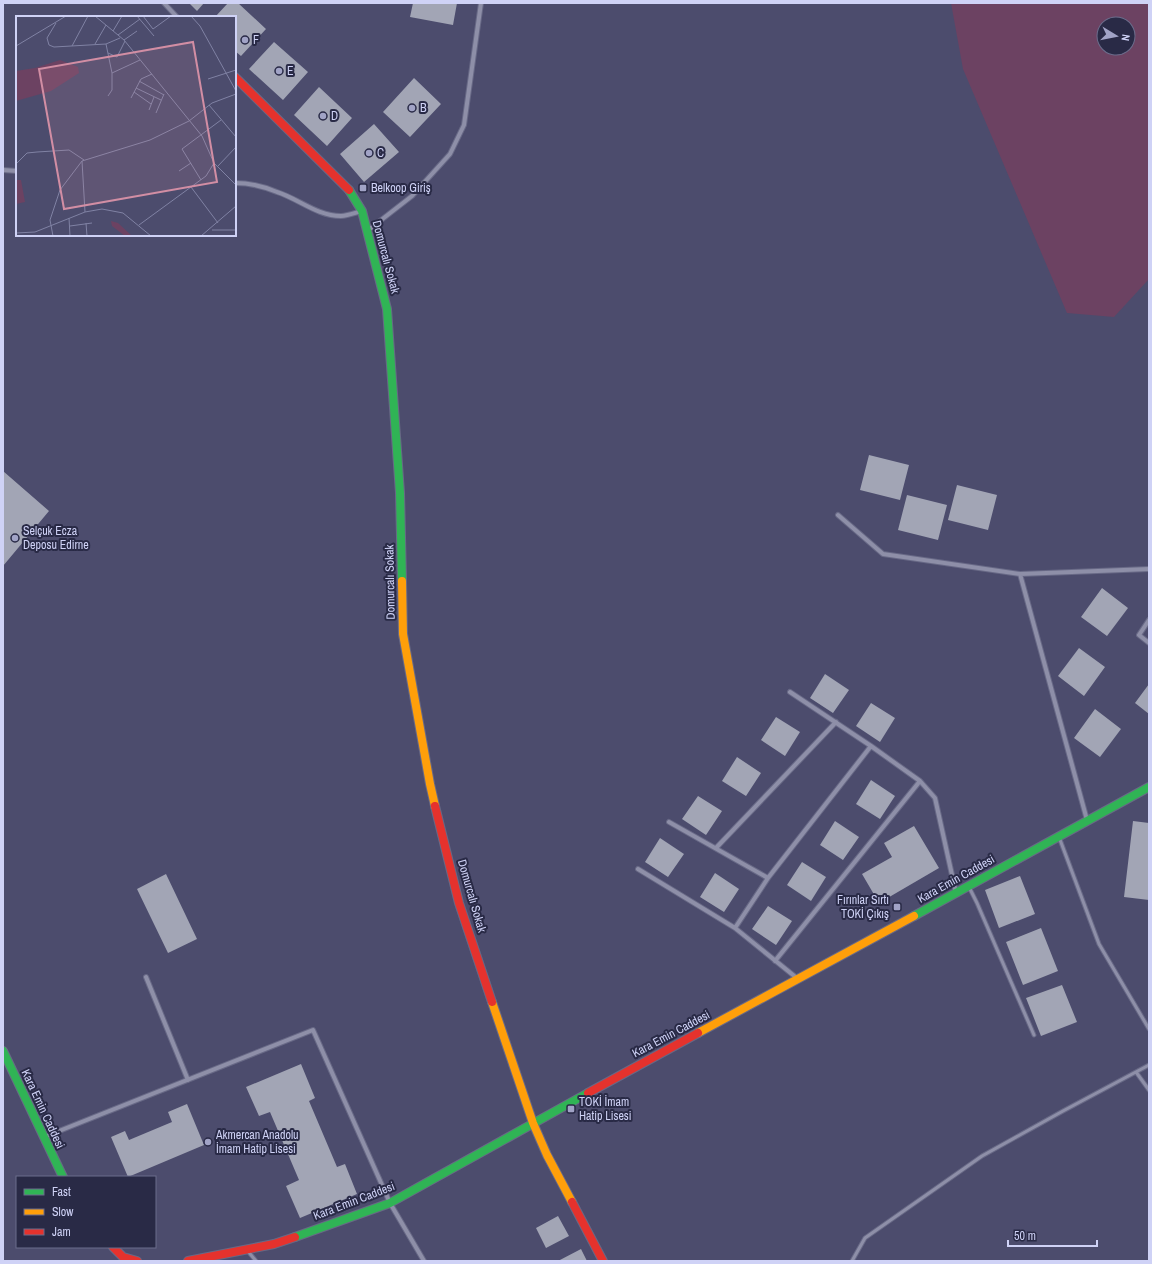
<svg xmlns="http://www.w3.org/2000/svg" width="1152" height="1264" viewBox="0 0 1152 1264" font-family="'Archivo Narrow',sans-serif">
<rect width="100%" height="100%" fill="#4c4c6d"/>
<path fill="#6c4262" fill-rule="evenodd" d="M 951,3 L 1149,3 L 1149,279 L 1114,317 L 1067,313 L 963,69 ZM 1104,24 L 1128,24 L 1128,48 L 1104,48 Z"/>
<path fill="#a2a5b5" d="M 189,3 L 204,3 L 197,11 Z
M 228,3 L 238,3 L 266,29 L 241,56 L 235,51 L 235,17 L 215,17 Z
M 413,3 L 457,3 L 453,25 L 410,17 Z
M 274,42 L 308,72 L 283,100 L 249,69 Z
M 414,78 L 441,104 L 410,137 L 383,112 Z
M 319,87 L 352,118 L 327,146 L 294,115 Z
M 374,124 L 399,152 L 364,182 L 340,154 Z
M 869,455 L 909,465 L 900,500 L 860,490 Z
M 3,471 L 49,511 L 3,566 Z
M 957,485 L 997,495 L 988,530 L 948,520 Z
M 907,495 L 947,505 L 938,540 L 898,530 Z
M 1102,588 L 1128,608 L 1107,636 L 1081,617 Z
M 1079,648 L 1105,667 L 1084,696 L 1058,676 Z
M 825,674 L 849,690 L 833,713 L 810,698 Z
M 1149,684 L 1149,714 L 1135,703 Z
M 871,703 L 895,718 L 880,742 L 856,726 Z
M 1095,709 L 1121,729 L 1100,757 L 1074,738 Z
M 776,717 L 800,732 L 785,756 L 761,740 Z
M 737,757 L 761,773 L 746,796 L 722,781 Z
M 871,780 L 895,796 L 880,819 L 856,804 Z
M 698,796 L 722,811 L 706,835 L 682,819 Z
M 835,821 L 859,837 L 843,860 L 820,845 Z
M 1133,821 L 1149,823 L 1149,900 L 1124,897 Z
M 914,826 L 939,868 L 879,903 L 862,874 L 892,857 L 884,843 Z
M 660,838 L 684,854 L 668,877 L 645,862 Z
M 802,862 L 826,877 L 811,901 L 787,885 Z
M 715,873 L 739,889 L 724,912 L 700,897 Z
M 166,874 L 197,939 L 168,953 L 137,889 Z
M 1020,876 L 1035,914 L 999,928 L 985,890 Z
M 768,906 L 792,921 L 776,945 L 752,929 Z
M 1041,928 L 1058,971 L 1023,985 L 1006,942 Z
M 1062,985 L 1077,1022 L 1041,1036 L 1026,998 Z
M 301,1064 L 315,1098 L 309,1101 L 337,1167 L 345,1164 L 357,1194 L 300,1218 L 286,1186 L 299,1180 L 270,1112 L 259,1116 L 246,1087 Z
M 187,1104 L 204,1145 L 128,1177 L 111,1137 L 125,1131 L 129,1140 L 172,1122 L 168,1112 Z
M 558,1216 L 569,1236 L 546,1248 L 536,1228 Z
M 581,1249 L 587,1261 L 558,1261 Z"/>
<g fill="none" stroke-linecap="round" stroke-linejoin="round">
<defs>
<path id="lane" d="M 1059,837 L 1099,944 L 1149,1029
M 969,887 L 977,903 L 1034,1035
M 1136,1072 L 1149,1090
M 247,1250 L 256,1261
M 852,1261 L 865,1238 L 982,1156 L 1063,1111 L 1149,1065"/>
<path id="street" d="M 164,3 L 177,17
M 3,170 L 17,171
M 235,183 C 248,183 265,187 277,192 C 299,199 317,216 341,216 C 347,216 355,213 362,211
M 367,231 L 412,196 L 450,154 L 464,125 L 481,3
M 838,515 L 883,554 L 1020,574 L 1149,569
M 1020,574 L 1087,820
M 1149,620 L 1139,635 L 1149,643
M 790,692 L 871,746 L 920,781 L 935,798 L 956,893
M 669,822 L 768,878
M 716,848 L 836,722
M 638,869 L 735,928 L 798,979
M 735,928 L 768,878 L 871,746
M 775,961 L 920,781
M 146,977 L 188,1080
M 44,1137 L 313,1030 L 390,1203 L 424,1261"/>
<path id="fast" d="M 349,190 L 362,211 L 387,309 L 400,493 L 402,581
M 914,916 L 1149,787
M 3,1051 L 63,1177
M 295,1237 L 390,1203 L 588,1093"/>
<path id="slow" d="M 402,581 L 403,634 L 430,784 L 435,806
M 492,1002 L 533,1123 L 547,1155 L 572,1202
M 698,1033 L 914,916"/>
<path id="jam" d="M 235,77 L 349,190
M 435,806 L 459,903 L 492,1002
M 588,1093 L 698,1033
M 572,1202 L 603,1261
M 113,1247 L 123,1257 L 137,1261
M 188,1261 L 274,1244 L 295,1237"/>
</defs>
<use href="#lane" stroke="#686986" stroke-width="5"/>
<use href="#street" stroke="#686986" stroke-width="6"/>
<use href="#fast" stroke="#686986" stroke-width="10"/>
<use href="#slow" stroke="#686986" stroke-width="10"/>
<use href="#jam" stroke="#686986" stroke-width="10"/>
<use href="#lane" stroke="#8e8fa8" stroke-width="3"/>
<use href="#street" stroke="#8e8fa8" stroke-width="4"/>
<use href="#fast" stroke="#30b455" stroke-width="8"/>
<use href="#slow" stroke="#ff9f0a" stroke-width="8"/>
<use href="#jam" stroke="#e5322d" stroke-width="8"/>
</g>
<g fill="#a1a3c6" stroke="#292a46" stroke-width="1.5">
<circle cx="245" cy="40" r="4"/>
<circle cx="279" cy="71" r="4"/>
<circle cx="412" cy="108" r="4"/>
<circle cx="323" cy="116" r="4"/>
<circle cx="369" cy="153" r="4"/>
<rect x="359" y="184" width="8" height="8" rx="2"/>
<circle cx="15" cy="538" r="4"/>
<rect x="893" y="903" width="8" height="8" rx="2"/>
<rect x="567" y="1105" width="8" height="8" rx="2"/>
<circle cx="208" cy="1142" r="4"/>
</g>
<g text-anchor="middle" stroke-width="4" stroke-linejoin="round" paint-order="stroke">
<g font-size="12" fill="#cfd2f6" stroke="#292a46" text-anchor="start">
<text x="253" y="44">F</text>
<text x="287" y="75">E</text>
<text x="420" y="112">B</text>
<text x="331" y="120">D</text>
<text x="377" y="157">C</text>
<text x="371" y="192">Belkoop Giriş</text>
<text x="23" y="535">Selçuk Ecza<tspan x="23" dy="14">Deposu Edirne</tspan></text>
<text x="889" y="904" text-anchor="end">Fırınlar Sırtı<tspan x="889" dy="14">TOKİ Çıkış</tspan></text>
<text x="579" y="1106">TOKİ İmam<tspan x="579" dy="14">Hatip Lisesi</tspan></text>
<text x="216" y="1139">Akmercan Anadolu<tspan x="216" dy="14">İmam Hatip Lisesi</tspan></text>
</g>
<g font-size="12" fill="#cfd2f6" stroke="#292a46">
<text transform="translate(386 257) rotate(75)" y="4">Domurcalı Sokak</text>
<text transform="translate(390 582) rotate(-91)" y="4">Domurcalı Sokak</text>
<text transform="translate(956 879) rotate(-29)" y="4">Kara Emin Caddesi</text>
<text transform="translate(472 896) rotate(74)" y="4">Domurcalı Sokak</text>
<text transform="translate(671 1034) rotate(-28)" y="4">Kara Emin Caddesi</text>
<text transform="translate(43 1109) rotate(65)" y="4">Kara Emin Caddesi</text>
<text transform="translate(354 1201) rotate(-21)" y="4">Kara Emin Caddesi</text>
</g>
</g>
<g transform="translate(16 16)">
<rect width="220" height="220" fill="#4c4c6d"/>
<path d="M 44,44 L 62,51 L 63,57 L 35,75 L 0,85 L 0,55 L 19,52 ZM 0,164 L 5,164 L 9,186 L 0,188 ZM 95,205 L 102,207 L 116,220 L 109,220 L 96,210 Z" fill="#6c4262"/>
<path fill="none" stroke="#8082a4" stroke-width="1" d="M 79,0 L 108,24 L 117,35 L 186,120 L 198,147 L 190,160 L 123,209M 121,0 L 138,20M 127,0 L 137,13M 175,0 L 184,10 L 220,75M 40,7 L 31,22 L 33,29 L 38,31 L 90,28 L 104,22M 137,13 L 155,0M 97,15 L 106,0M 102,19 L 124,3M 108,24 L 121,15M 79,28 L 90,9M 90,28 L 96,57 L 96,74 L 92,80M 0,30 L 50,0M 56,30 L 72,0M 92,37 L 101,41 L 109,25M 96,57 L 124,44M 192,63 L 220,54M 123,65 L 148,79M 120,72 L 145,84M 118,76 L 135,88M 115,82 L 125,63 L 136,58M 193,89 L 220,121M 133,94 L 138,81M 140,97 L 148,78M 66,145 L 69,196M 198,147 L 220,169M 0,148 L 11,137 L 21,136 L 53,134 L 68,144M 202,150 L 220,131M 163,155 L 175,147M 185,164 L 166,133 L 205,104M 175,171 L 202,207M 53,202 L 54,220M 70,207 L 71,220M 54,210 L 76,207M 196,214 L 220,214M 0,217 L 19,216 L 69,196 L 86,193 L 107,197 L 135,220M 37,220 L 34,204 L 44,174 L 66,145 L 134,124 L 173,105 L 196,87 L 220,78M 185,220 L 220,190"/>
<path fill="#d28ea4" fill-opacity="0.15" stroke="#d28ea4" stroke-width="2" d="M 177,26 L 201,166 L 48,193 L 23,53 Z"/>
<rect width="220" height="220" fill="none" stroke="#cfd2f6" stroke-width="2"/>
</g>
<rect width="1152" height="1264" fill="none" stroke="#cfd2f6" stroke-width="8"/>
<rect x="16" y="1176" width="140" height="72" fill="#292a46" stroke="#6b6d8c"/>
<rect x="24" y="1189" width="20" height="6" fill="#30b455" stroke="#6b6d8c"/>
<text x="52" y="1196" font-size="12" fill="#cfd2f6">Fast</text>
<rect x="24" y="1209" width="20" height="6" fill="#ff9f0a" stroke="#6b6d8c"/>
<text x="52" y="1216" font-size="12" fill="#cfd2f6">Slow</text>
<rect x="24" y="1229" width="20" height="6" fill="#e5322d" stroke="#6b6d8c"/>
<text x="52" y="1236" font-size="12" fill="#cfd2f6">Jam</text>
<g transform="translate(1116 36) rotate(100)"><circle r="19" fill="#292a46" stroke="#6b6d8c"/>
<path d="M0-3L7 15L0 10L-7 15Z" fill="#a1a3c6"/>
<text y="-6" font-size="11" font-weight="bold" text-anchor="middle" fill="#cfd2f6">N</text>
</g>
<path d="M1008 1240v6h89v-6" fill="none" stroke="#cfd2f6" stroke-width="2"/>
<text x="1014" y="1240" font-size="12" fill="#cfd2f6" stroke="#292a46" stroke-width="3" paint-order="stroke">50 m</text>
</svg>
